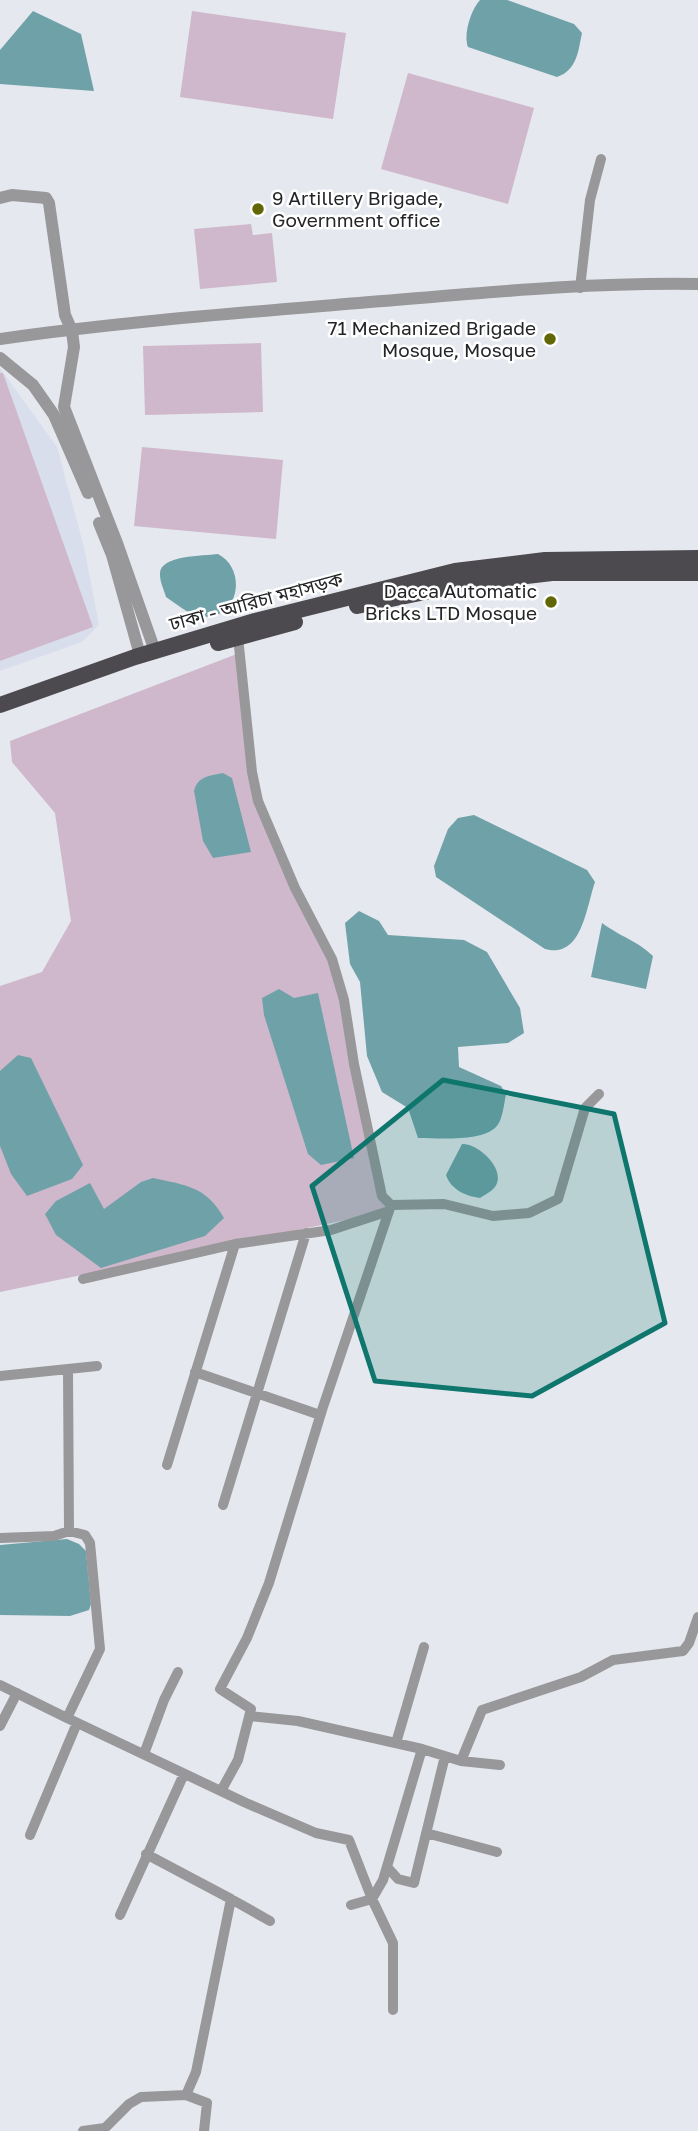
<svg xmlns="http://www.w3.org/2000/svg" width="698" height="2131" viewBox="0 0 698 2131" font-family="'Golos Text','Noto Sans Bengali',sans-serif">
<rect width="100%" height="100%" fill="#e5e8ee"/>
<path fill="#d9deec" d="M 0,368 L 57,447 L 84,547 L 99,625 L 82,642 L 0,671 Z"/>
<path fill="#cfb8cb" d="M 192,11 L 346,33 L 333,119 L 180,97 Z
M 408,73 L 534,108 L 508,204 L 381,169 Z
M 251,224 L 253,235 L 272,233 L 277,282 L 200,289 L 194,229 Z
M 261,343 L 263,412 L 145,415 L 143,346 Z
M 0,373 L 3,373 L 93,627 L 0,661 Z
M 142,447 L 283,460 L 276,539 L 134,526 Z
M 242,652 L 258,801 L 339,983 L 389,1211 L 0,1292 L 0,986 L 42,972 L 71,921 L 55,813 L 12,762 L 10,741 Z"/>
<path fill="#6fa2a8" d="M 480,0 L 507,0 L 574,24 L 582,33 C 578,52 577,70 557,77 L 468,47 C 463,34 471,10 480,0 Z
M 33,11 L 81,34 L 94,91 L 0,84 L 0,50 Z
M 218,554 C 249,570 238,624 199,616 C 188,614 175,603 166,597 C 164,590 160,582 160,575 C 158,555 203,556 218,554 Z
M 223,773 L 232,778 L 251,852 L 213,858 L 203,841 L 194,791 C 198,776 209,776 223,773 Z
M 474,815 L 587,870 L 595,882 C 586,908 582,959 545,949 L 436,877 L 434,866 L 448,829 L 458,818 Z
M 359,911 L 379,921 L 388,935 L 464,940 L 487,952 L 520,1008 L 524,1033 L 508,1043 L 458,1047 L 459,1067 L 501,1086 L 506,1094 C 504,1103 503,1120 496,1127 C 481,1142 439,1138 418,1138 L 408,1108 L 382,1092 L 367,1056 L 360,982 L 350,964 L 345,923 Z
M 602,923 C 621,937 636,940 653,956 L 646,989 L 591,977 Z
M 279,989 L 294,998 L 318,993 L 354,1158 L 321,1165 L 308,1154 L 264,1015 L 262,998 Z
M 18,1055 L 31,1058 L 83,1165 L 72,1179 L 27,1196 L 11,1174 L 0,1146 L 0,1071 Z
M 462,1144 C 477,1143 503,1166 497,1183 C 495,1190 486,1194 480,1198 C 466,1196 451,1190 446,1175 Z
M 153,1178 C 186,1185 207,1187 224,1218 L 205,1236 L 101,1268 L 56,1235 L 45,1214 L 56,1201 L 90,1183 L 104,1209 L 141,1182 Z
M 67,1539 L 79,1544 L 86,1551 L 91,1604 L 89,1610 L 70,1616 L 0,1615 L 0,1545 Z"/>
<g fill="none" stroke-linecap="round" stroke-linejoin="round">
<path stroke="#98979a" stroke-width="10" d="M 580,288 L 590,200 L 601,159
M 238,637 L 252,772 L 258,801 L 295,888 L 332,959 L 344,1000 L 354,1064 L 382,1196 L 391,1205 L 444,1204 L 493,1216 L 529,1213 L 558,1199 L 585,1108 L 599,1094
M 83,1279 L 235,1244
M 68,1369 L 97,1366
M 195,1372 L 320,1415
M 0,1376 L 68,1369 L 69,1531
M 167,1465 L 235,1244 L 331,1230 L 389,1211
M 223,1505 L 306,1233
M 0,1538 L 54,1536 L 69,1531 L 85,1535 L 90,1543 L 100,1649 L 67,1718 L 246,1803 L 316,1833 L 349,1840 L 372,1899 L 393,1943 L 393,2010
M 0,1685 L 67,1718
M 250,1716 L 298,1721 L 422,1749
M 0,1726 L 17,1693
M 396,1743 L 424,1647
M 144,1754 L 164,1700 L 178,1672
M 461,1761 L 482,1710 L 581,1677 L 613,1660 L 683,1651 L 689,1643 L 698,1617
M 221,1791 L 238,1760 L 251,1709 L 220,1689 L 247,1638 L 269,1583 L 322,1410 L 391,1205
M 426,1833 L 497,1852
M 30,1835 L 77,1723
M 388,1868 L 398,1879 L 414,1883 L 445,1756
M 231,1899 L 270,1921
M 351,1905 L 372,1899 L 383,1880 L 422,1749 L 461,1761 L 500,1765
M 120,1915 L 184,1774
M 186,2095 L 207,2103 L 204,2131
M 83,2131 L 105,2128 L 129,2104 L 141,2097 L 186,2095 L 196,2072 L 231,1899 L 146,1854"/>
<path stroke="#98979a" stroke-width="12" d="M 0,198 L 12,195 L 46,198 L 49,203 L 65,315 L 72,331 L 74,347 L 64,407 L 117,543 L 155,651
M 0,339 C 119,322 239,313 359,303 C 471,294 585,282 698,284
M 0,358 L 33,385 L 54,415 L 88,493
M 99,523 L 112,555 L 140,655"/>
<path stroke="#4c4a4f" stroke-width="16" d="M 357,606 L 469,583 L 552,573 L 698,573
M 218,643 L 295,622
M 0,705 L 135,657 L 255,621 L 455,571 L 545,560 L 698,558"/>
</g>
<path fill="#0f766e" fill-opacity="0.2" stroke="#0f766e" stroke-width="5" stroke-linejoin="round" d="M 443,1080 L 614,1114 L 665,1323 L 532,1396 L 375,1381 L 312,1186 Z"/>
<g fill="#626706" stroke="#fff" stroke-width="2.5">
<circle cx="258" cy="209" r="7"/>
<circle cx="550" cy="339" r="7"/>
<circle cx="551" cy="602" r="7"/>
</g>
<g text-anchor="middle" stroke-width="5" stroke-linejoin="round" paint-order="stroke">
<g font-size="19" fill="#242527" stroke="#fff" text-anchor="end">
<text x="272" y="205" text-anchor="start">9 Artillery Brigade,<tspan x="272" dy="22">Government office</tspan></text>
<text x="536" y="335">71 Mechanized Brigade<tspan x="536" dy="22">Mosque, Mosque</tspan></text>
<text x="537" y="598">Dacca Automatic<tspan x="537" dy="22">Bricks LTD Mosque</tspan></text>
</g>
<g font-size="19" fill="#242527" stroke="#fff">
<text transform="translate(256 601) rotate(-15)" y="7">ঢাকা - আরিচা মহাসড়ক</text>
</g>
</g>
</svg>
